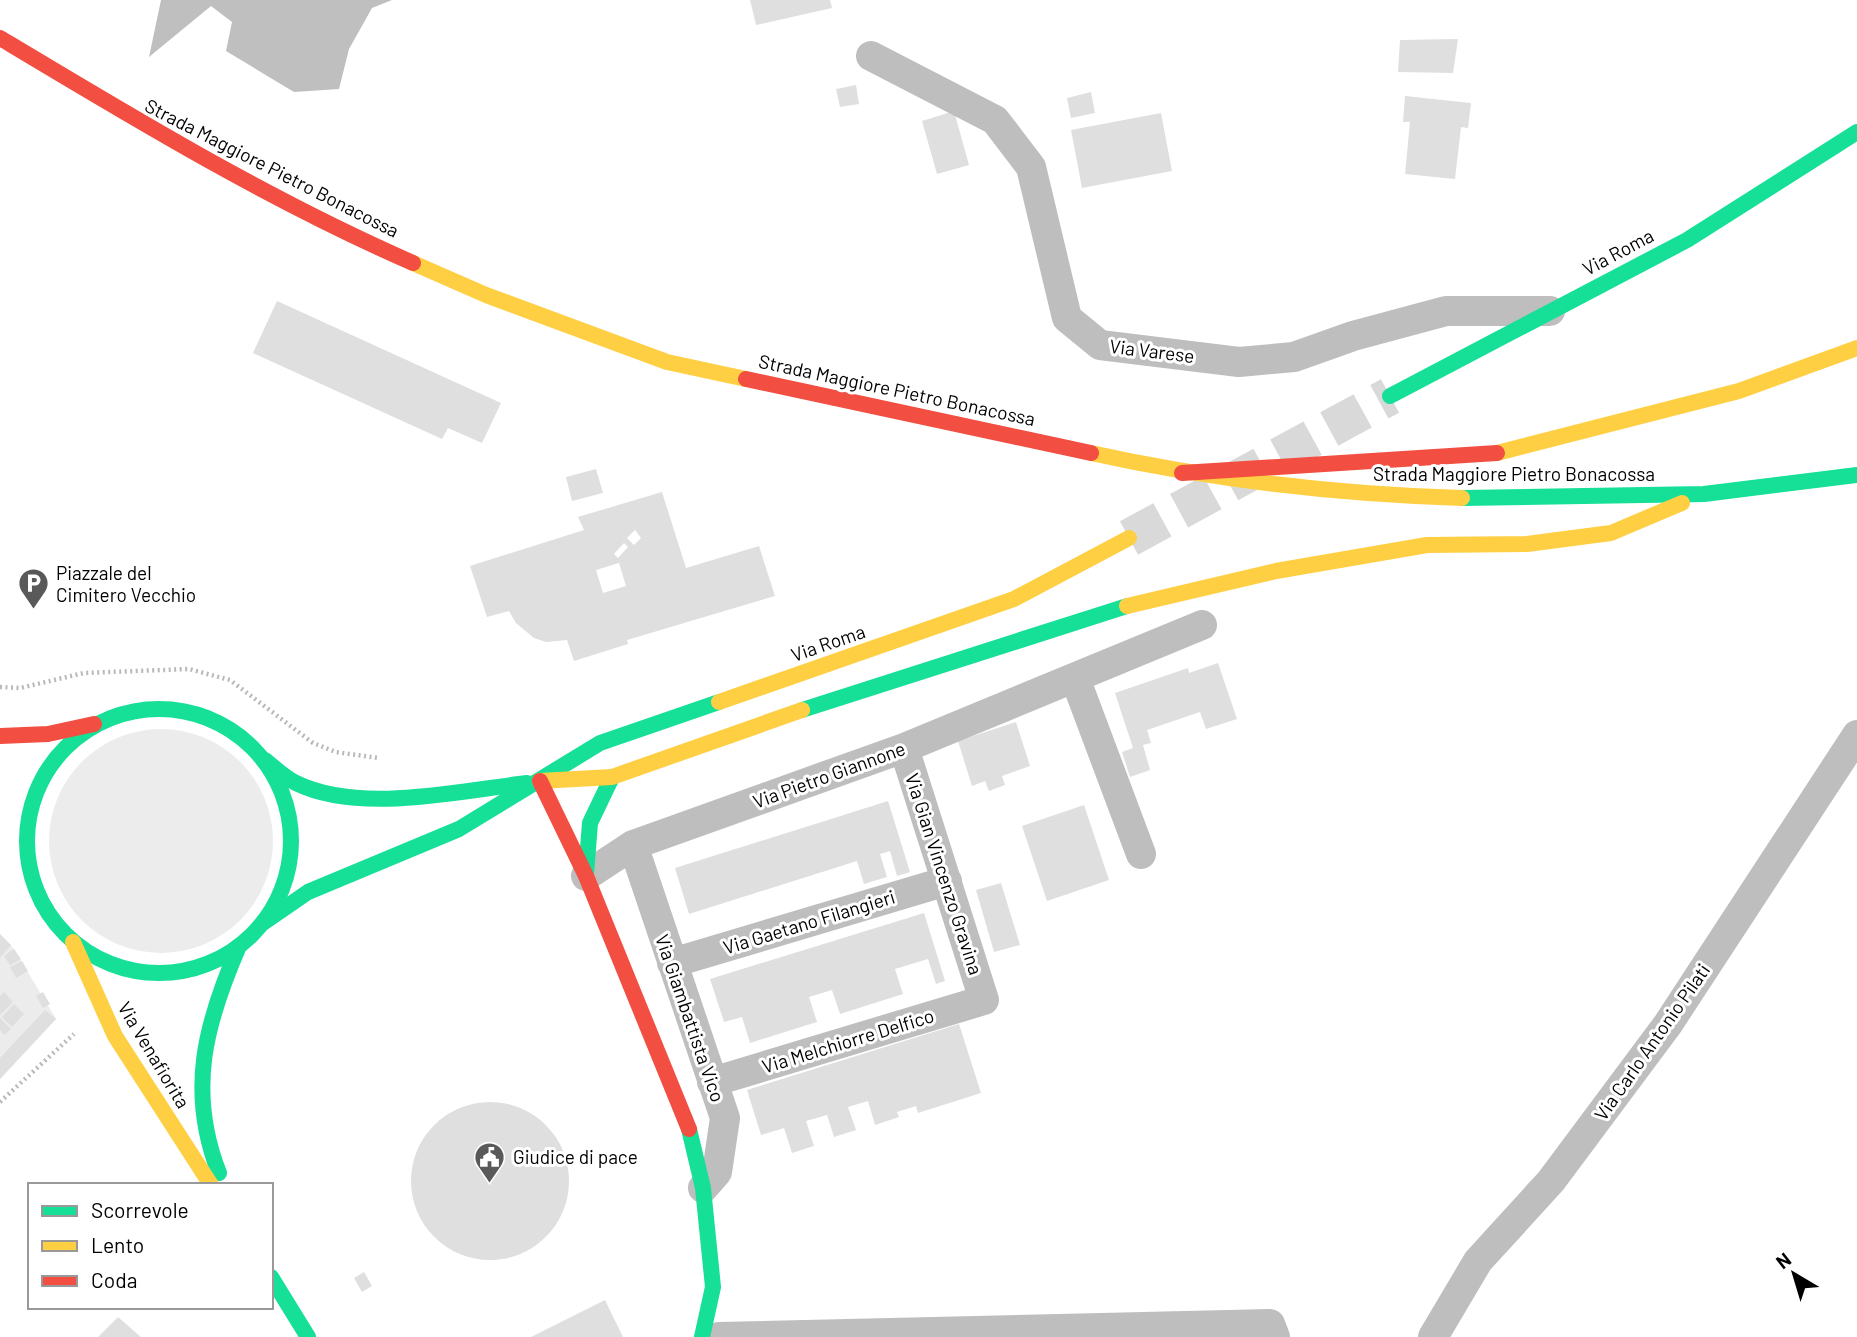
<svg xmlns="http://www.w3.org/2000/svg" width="1857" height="1337" viewBox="0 0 1857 1337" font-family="Barlow,sans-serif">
<rect width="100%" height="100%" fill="#fff"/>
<path fill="#ececec" d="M49 841a112 112 0 1 1 224 0a112 112 0 1 1-224 0Z
M 0,934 L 14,949 L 56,1019 L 0,1079 Z"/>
<path fill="#bfbfbf" d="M 161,0 L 392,0 L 372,8 L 349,49 L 339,89 L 294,92 L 226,51 L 232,22 L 211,6 L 149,57 Z"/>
<path fill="#dfdfdf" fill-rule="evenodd" d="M 750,0 L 830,0 L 832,8 L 756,25 Z
M 1458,39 L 1453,73 L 1398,72 L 1400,40 Z
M 856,85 L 859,104 L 840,107 L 836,89 Z
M 1091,92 L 1095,113 L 1071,118 L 1067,98 Z
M 1405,96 L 1471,103 L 1468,128 L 1461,127 L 1455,179 L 1405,174 L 1410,122 L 1403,122 Z
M 954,111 L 969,165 L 937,174 L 922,121 Z
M 1161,113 L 1172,171 L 1082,188 L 1071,130 Z
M 277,301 L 501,403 L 482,443 L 448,428 L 442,439 L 253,353 Z
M 596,469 L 603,493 L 572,501 L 566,477 Z
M 662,492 L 686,568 L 759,546 L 775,596 L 627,640 L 628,644 L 574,661 L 567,640 L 546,642 L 534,638 L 516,623 L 509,611 L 487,617 L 470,566 L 584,530 L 578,517 ZM 635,530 L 641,538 L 634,545 L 627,538 ZM 624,543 L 628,547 L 618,558 L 614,554 ZM 619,563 L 626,586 L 603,593 L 596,570 Z
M 1218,663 L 1237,719 L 1206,729 L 1200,712 L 1147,730 L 1151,743 L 1143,745 L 1150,770 L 1130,777 L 1122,752 L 1133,748 L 1115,693 L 1188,668 L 1189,673 Z
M 1016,722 L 1030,766 L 1002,776 L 1005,785 L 989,791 L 985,781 L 972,786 L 958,741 Z
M 888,801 L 910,872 L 897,876 L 890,851 L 880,854 L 887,877 L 864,884 L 857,861 L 689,914 L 675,868 Z
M 1084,805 L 1109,880 L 1047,901 L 1022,826 Z
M 1001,883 L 1020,945 L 994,952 L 976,890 Z
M 924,913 L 945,981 L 936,984 L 928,959 L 895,969 L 903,994 L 840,1014 L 832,990 L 809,997 L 817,1022 L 750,1043 L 742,1017 L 724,1022 L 710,979 Z
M 0,934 L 11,945 L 0,958 Z
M 14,949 L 21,959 L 10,965 L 4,956 Z
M 22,961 L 28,971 L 16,978 L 10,967 Z
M 4,992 L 13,1002 L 0,1015 L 0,996 Z
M 43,992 L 50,1004 L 43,1008 L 36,996 Z
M 14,1004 L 24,1014 L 12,1027 L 2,1017 Z
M 45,1010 L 56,1019 L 0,1079 L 0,1058 Z
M 0,1018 L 11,1029 L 4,1035 L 0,1030 Z
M 959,1024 L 981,1093 L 918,1113 L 916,1106 L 897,1112 L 899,1117 L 875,1125 L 868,1101 L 848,1107 L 856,1130 L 834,1137 L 827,1115 L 806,1121 L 814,1146 L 792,1153 L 784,1128 L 761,1135 L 747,1090 Z
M411 1181a79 79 0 1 1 158 0a79 79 0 1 1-158 0Z
M 364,1272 L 372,1286 L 362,1292 L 354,1278 Z
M 605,1300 L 623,1337 L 531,1337 Z
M 118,1317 L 141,1337 L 98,1337 Z"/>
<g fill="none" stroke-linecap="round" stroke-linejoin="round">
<path stroke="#d9d9d9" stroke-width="38" stroke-dasharray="38 19" stroke-linecap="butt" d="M 1129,538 L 1390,396"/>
<path stroke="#b9b9b9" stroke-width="4.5" stroke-dasharray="2 3.5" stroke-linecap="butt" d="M 0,687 L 20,688 L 84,673 L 189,669 L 230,680 L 313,743 L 336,752 L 378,758
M 0,1102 L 74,1034"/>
<path stroke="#bebebe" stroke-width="30" d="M 871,56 L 995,120 L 1031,167 L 1067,318 L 1100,345 L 1239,362 L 1294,357 L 1353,336 L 1446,311 L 1550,311
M 1075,678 L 1141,854
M 633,845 L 725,1118 L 717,1172 L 703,1188
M 586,876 L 633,845 L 904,748 L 1202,625
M 672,963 L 947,881
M 712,1082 L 984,1000 L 904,748
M 719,1337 L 1270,1324 L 1275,1337
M 1433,1337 L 1478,1261 L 1551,1181 L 1668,1024 L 1857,735"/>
<path stroke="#16e098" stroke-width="16" d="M 1390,396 L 1687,240 L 1857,132
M 1462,498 L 1704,494 L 1857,475
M27 841a132 132 0 1 1 264 0a132 132 0 1 1-264 0Z
M 802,710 L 1127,606
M 265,760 C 275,768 284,777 296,783 C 359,814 459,791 527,783
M 586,874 L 590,823 L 612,777
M 263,923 L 308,892 L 459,829 L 600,743 L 719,702
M 689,1129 L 703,1188 L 713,1287 L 702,1337
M 219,1173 C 187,1091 205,1024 239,946
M 271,1277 L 308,1337"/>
<path stroke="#ffcf43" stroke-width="16" d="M 413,263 L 486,295 L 667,362 L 746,379
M 1091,453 C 1213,480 1337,494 1462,498
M 1497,453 L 1739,391 L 1857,348
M 1127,606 L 1276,571 L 1427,545 L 1527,544 L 1611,533 L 1682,503
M 719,702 L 1014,599 L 1129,538
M 540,781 L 612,777 L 802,710
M 73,942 L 115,1036 L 211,1185"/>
<path stroke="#f24e42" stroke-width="16" d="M 0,38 C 135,119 269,200 413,263
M 746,379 L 1091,453
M 1182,473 L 1497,453
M 0,736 L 48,734 L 94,724
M 540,781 L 586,876 L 689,1129"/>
</g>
<defs>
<symbol id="parking-pin" viewBox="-11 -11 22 30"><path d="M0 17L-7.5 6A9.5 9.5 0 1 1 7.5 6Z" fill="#595959" stroke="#fff"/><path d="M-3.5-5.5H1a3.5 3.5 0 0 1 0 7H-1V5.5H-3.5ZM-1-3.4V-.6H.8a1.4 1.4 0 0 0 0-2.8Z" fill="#fff"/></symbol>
<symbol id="civic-pin" viewBox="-11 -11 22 30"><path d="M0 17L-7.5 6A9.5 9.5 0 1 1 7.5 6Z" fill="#595959" stroke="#fff"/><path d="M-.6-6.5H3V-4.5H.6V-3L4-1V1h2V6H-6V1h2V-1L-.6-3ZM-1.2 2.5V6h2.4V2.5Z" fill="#fff"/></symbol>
</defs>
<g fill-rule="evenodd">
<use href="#parking-pin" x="16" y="566" width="35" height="47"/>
<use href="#civic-pin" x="472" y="1140" width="35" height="47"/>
</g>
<g text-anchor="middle" stroke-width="6" stroke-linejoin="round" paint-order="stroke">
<g font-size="19" fill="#000" stroke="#fff">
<text transform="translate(272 168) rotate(27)" y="7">Strada Maggiore Pietro Bonacossa</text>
<text transform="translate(1618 252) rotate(-28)" y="7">Via Roma</text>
<text transform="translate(1152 351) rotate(7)" y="7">Via Varese</text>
<text transform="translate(897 390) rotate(12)" y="7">Strada Maggiore Pietro Bonacossa</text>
<text x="1514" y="481">Strada Maggiore Pietro Bonacossa</text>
<text transform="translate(828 643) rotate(-19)" y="7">Via Roma</text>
<text transform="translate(829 775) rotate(-20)" y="7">Via Pietro Giannone</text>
<text transform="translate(944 874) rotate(72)" y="7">Via Gian Vincenzo Gravina</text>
<text transform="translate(809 922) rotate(-17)" y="7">Via Gaetano Filangieri</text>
<text transform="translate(690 1018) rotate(71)" y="7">Via Giambattista Vico</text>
<text transform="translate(848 1041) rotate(-17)" y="7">Via Melchiorre Delfico</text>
<text transform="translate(1652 1042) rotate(-55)" y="7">Via Carlo Antonio Pilati</text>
<text transform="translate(154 1055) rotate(59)" y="7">Via Venafiorita</text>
</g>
<g font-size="19" fill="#000" stroke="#fff" text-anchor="start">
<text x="56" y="580">Piazzale del<tspan x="56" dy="22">Cimitero Vecchio</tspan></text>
<text x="513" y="1164">Giudice di pace</text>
</g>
</g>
<rect x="28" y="1183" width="245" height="126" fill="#ffffff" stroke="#999999" stroke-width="2"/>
<rect x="42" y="1206" width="35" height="10" fill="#16e098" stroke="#999999" stroke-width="2"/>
<text x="91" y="1218" font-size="21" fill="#000000">Scorrevole</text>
<rect x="42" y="1241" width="35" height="10" fill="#ffcf43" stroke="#999999" stroke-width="2"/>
<text x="91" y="1253" font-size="21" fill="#000000">Lento</text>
<rect x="42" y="1276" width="35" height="10" fill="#f24e42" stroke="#999999" stroke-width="2"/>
<text x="91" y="1288" font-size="21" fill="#000000">Coda</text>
<g transform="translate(1794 1274) rotate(322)" stroke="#ffffff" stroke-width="5" paint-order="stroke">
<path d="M0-5L12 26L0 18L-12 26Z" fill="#000000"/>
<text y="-10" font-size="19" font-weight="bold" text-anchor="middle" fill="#000000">N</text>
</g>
</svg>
